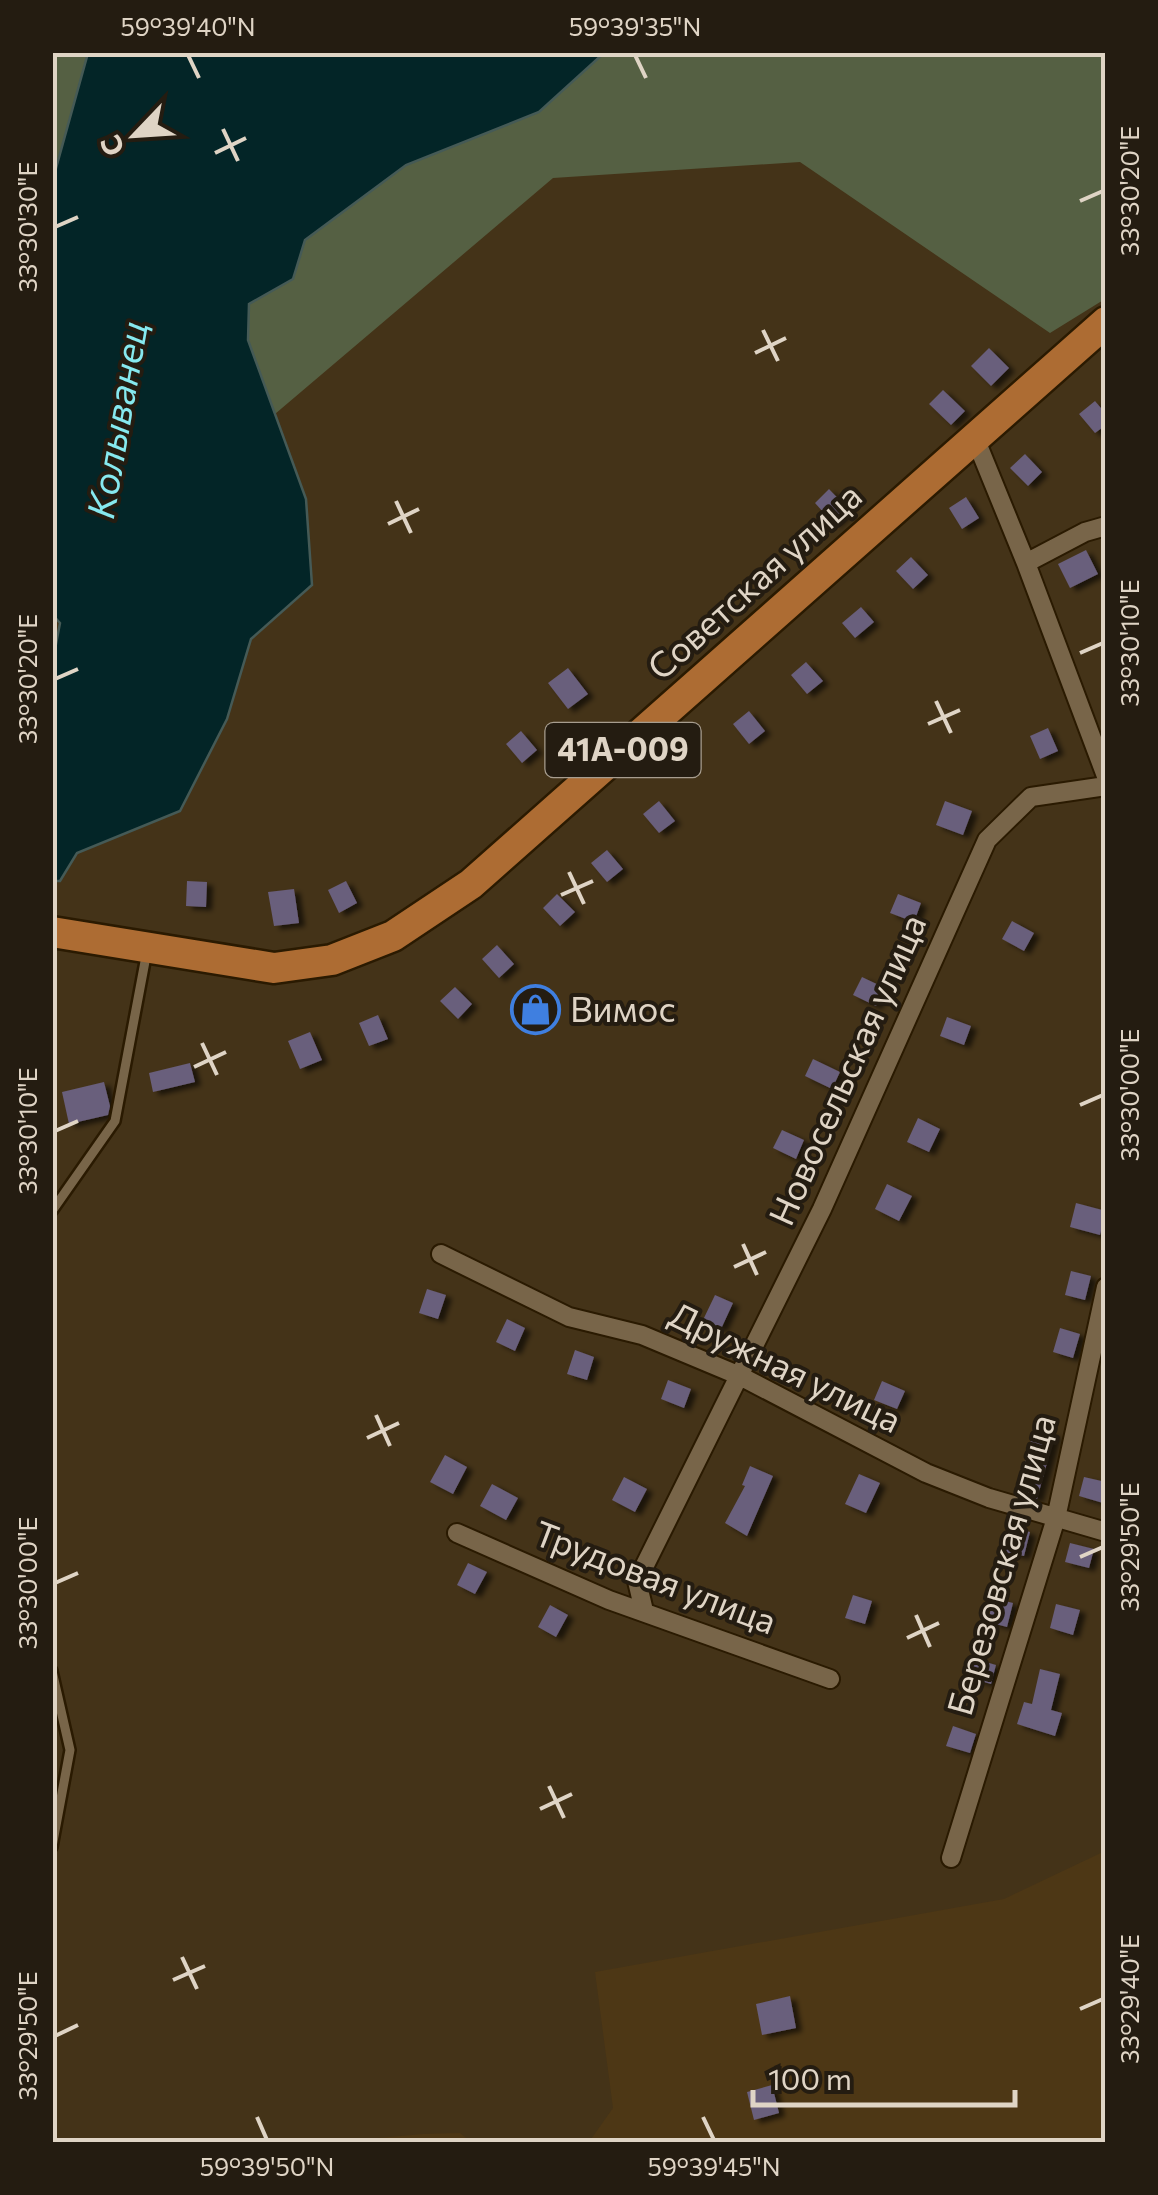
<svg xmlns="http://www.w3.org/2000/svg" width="1158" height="2195" viewBox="0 0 1158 2195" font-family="Commissioner,sans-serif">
<defs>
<filter id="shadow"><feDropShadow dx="6" dy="3.5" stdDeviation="2.5" flood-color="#0009"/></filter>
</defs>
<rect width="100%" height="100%" fill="#443318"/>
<path fill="#4d3715" d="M 1105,1851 L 1105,2142 L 589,2142 L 613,2108 L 595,1972 L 1004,1899 Z
M 460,2133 L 471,2142 L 333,2142 L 423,2134 Z"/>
<path fill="#556043" d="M 53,53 L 88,53 L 53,179 Z
M 604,53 L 1105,53 L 1105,299 L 1050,333 L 800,162 L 553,178 L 275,414 L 247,340 L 248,304 L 293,279 L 305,240 L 406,165 L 539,112 Z"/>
<path fill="#032527" stroke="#455a56" stroke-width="2.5" d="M 473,52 L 494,55 L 604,53 L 539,112 L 406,165 L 305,240 L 293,279 L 249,304 L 248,340 L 306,499 L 312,585 L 251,639 L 227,719 L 180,811 L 77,853 L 60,881 L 53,881 L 52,665 L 60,623 L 52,614 L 53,179 L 88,53 Z"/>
<path fill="#695e7b" filter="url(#shadow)" d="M 989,348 L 1009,368 L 991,386 L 971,366 Z
M 943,390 L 965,411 L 951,425 L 929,404 Z
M 1095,401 L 1106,414 L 1106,425 L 1095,433 L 1079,414 Z
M 1025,454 L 1042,472 L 1028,486 L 1010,468 Z
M 829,489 L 849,510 L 834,524 L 815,503 Z
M 966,497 L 979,518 L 962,529 L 949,508 Z
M 1086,550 L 1098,574 L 1070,588 L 1058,564 Z
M 911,557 L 928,575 L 913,589 L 896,571 Z
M 861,607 L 874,622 L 855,638 L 842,623 Z
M 806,662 L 823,681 L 807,694 L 791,675 Z
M 568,668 L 588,694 L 568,709 L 548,683 Z
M 749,711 L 765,731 L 749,744 L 733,724 Z
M 1048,728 L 1058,751 L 1040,759 L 1030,736 Z
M 521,731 L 537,750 L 522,763 L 506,744 Z
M 659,801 L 675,821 L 659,833 L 643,814 Z
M 945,801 L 972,811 L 963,835 L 936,825 Z
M 607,850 L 623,869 L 607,882 L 591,863 Z
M 187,881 L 207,882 L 206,907 L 186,906 Z
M 346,881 L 357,903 L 339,913 L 328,890 Z
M 294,889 L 299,923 L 274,926 L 268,892 Z
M 557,894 L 575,912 L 560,926 L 543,908 Z
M 898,894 L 921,903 L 914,922 L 890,913 Z
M 1012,921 L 1034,933 L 1024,951 L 1002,939 Z
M 497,945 L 514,964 L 499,978 L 482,959 Z
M 862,977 L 885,988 L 876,1006 L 853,995 Z
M 455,987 L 472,1004 L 458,1019 L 440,1001 Z
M 378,1015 L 388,1039 L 369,1046 L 359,1023 Z
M 947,1017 L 971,1026 L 964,1045 L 940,1036 Z
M 310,1032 L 322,1060 L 300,1069 L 288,1041 Z
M 813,1059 L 840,1072 L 832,1089 L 805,1076 Z
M 190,1063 L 195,1082 L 153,1092 L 149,1073 Z
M 104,1082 L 110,1106 L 108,1115 L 69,1124 L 62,1092 Z
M 918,1118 L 940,1129 L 929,1152 L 907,1142 Z
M 782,1130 L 804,1140 L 796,1159 L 773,1148 Z
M 887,1184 L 912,1196 L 899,1221 L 875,1209 Z
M 1076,1203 L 1106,1211 L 1100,1235 L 1070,1227 Z
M 1071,1271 L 1091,1276 L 1085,1300 L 1065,1295 Z
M 427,1289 L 446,1295 L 438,1319 L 419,1313 Z
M 715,1295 L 733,1303 L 721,1329 L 703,1320 Z
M 507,1319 L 525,1328 L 515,1351 L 496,1342 Z
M 1060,1328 L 1080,1334 L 1073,1358 L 1053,1352 Z
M 575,1350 L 594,1357 L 587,1380 L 567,1374 Z
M 668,1380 L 691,1389 L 684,1408 L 661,1399 Z
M 882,1381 L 905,1391 L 897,1409 L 874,1400 Z
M 1034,1429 L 1055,1434 L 1037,1499 L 1017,1493 Z
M 445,1455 L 467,1467 L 453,1494 L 430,1482 Z
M 750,1466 L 773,1476 L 747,1536 L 725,1523 L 745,1486 L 742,1485 Z
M 859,1474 L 880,1483 L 866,1513 L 845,1504 Z
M 624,1477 L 647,1489 L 635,1512 L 612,1500 Z
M 1084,1477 L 1106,1482 L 1103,1503 L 1079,1496 Z
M 492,1484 L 518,1498 L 506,1520 L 480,1506 Z
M 1010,1527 L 1030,1532 L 1024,1556 L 1004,1552 Z
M 1070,1543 L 1094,1549 L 1089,1568 L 1065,1562 Z
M 468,1563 L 487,1572 L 475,1594 L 457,1585 Z
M 853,1595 L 872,1601 L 865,1624 L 845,1618 Z
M 993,1598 L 1013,1603 L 1007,1627 L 988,1622 Z
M 1056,1604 L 1080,1610 L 1073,1635 L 1050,1628 Z
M 550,1605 L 568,1615 L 556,1637 L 538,1627 Z
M 972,1658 L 996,1665 L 991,1684 L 967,1677 Z
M 1040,1669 L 1060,1674 L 1051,1710 L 1062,1713 L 1055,1736 L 1017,1724 L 1024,1702 L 1032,1704 Z
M 953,1726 L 976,1734 L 970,1753 L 946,1746 Z
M 790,1996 L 796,2028 L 762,2035 L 756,2004 Z
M 772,2085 L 779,2113 L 754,2120 L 747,2092 Z"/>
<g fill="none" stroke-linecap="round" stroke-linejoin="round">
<defs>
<path id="service" d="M 52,1211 L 115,1121 L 147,951
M 52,1671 L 70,1750 L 52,1847"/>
<path id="minor" d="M 975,438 L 1026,563 L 1106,776
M 1026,563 L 1085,532 L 1106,526
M 441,1254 L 569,1317 L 642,1335 L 740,1376 L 926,1473 L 989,1498 L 1106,1532
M 457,1533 L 609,1600 L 830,1679
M 644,1611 L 637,1581 L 822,1209 L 987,840 L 1031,797 L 1106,786
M 951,1858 L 1056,1518 L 1106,1287"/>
<path id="primary" d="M 52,932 L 274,968 L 332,960 L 393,936 L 471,884 L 1106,322"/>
</defs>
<use href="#service" stroke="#2a1a01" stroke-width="14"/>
<use href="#minor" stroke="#2a1a01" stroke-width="22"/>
<use href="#primary" stroke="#2a1a01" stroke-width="35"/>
<use href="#service" stroke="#786549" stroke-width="9"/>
<use href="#minor" stroke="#786549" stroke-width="18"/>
<use href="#primary" stroke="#ad6c33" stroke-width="30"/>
</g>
<path fill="none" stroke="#dfd4c5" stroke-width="4" d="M 188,55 L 199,78M 635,55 L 646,78M 223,129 L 238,161M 215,153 L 246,138M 1080,201 L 1103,191M 55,227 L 78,217M 763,330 L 778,361M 755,353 L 786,338M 396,501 L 411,533M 388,524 L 419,509M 1080,653 L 1103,643M 55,679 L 78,669M 936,701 L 951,733M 928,724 L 960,710M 569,872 L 584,904M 561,895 L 593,881M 202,1043 L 217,1075M 194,1067 L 226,1052M 1080,1105 L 1103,1095M 55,1131 L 78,1121M 743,1244 L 757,1275M 734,1267 L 766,1252M 376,1415 L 390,1446M 367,1438 L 399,1423M 1080,1557 L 1103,1547M 55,1583 L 78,1573M 916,1615 L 930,1647M 907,1638 L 939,1623M 549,1786 L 564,1818M 540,1809 L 572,1794M 182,1957 L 197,1989M 173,1980 L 205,1966M 1080,2009 L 1103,1999M 55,2036 L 78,2025M 257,2117 L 267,2140M 703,2117 L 714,2140"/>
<defs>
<symbol id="shop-ring" viewBox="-11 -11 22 22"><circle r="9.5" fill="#241c11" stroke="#3f7fe0" stroke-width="1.5"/><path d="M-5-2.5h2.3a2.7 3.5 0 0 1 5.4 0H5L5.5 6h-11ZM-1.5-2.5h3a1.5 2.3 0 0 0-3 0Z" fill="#3f7fe0"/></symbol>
</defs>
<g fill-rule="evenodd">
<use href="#shop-ring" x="508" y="982" width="55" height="55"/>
</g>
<g text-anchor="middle" stroke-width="8" stroke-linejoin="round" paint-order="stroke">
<rect fill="#241c11" stroke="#a79d8f" stroke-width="2.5" x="545.5" y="723" width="155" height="54" rx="8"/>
<g font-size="32" font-weight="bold" fill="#dfd4c5">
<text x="623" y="761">41А-009</text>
</g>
<g font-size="35" fill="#dfd4c5" stroke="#241c11">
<text transform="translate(755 582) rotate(-42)" y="12">Советская улица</text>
<text transform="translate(848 1070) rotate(-66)" y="12">Новосельская улица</text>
<text transform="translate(785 1368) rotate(26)" y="12">Дружная улица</text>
<text transform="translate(1002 1565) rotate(-74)" y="12">Березовская улица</text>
<text transform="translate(655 1578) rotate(21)" y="12">Трудовая улица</text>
</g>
<g font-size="35" fill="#dfd4c5" stroke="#241c11" text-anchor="start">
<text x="570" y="1022">Вимос</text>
</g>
<g font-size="38" font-style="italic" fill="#86e9ef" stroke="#241c11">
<text transform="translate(118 420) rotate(-80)" y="13">Колыванец</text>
</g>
</g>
<rect width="1158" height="2195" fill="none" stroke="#241c11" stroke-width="110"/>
<g transform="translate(135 135) rotate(245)" stroke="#241c11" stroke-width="8" paint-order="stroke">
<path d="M0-8L18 38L0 25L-18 38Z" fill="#dfd4c5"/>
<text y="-15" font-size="28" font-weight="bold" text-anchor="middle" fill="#dfd4c5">С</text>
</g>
<path d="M753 2090v15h262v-15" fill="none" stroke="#dfd4c5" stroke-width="5"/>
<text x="768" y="2090" font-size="30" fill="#dfd4c5" stroke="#241c11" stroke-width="8" paint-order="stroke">100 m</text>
<rect x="55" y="55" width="1048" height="2085" fill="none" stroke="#dfd4c5" stroke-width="4"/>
<g font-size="25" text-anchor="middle" fill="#dfd4c5">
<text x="188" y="36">59°39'40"N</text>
<text x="635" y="36">59°39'35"N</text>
<text transform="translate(1130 191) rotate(-90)" y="9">33°30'20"E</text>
<text transform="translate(28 227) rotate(-90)" y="9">33°30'30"E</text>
<text transform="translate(1130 643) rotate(-90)" y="9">33°30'10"E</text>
<text transform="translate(28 679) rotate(-90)" y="9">33°30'20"E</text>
<text transform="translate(1130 1095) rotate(-90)" y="9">33°30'00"E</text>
<text transform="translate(28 1131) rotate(-90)" y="9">33°30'10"E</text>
<text transform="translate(1130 1547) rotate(-90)" y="9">33°29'50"E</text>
<text transform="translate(28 1583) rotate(-90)" y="9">33°30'00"E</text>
<text transform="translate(1130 1999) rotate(-90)" y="9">33°29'40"E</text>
<text transform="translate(28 2036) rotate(-90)" y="9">33°29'50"E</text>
<text x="267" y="2176">59°39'50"N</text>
<text x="714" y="2176">59°39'45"N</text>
</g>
</svg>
